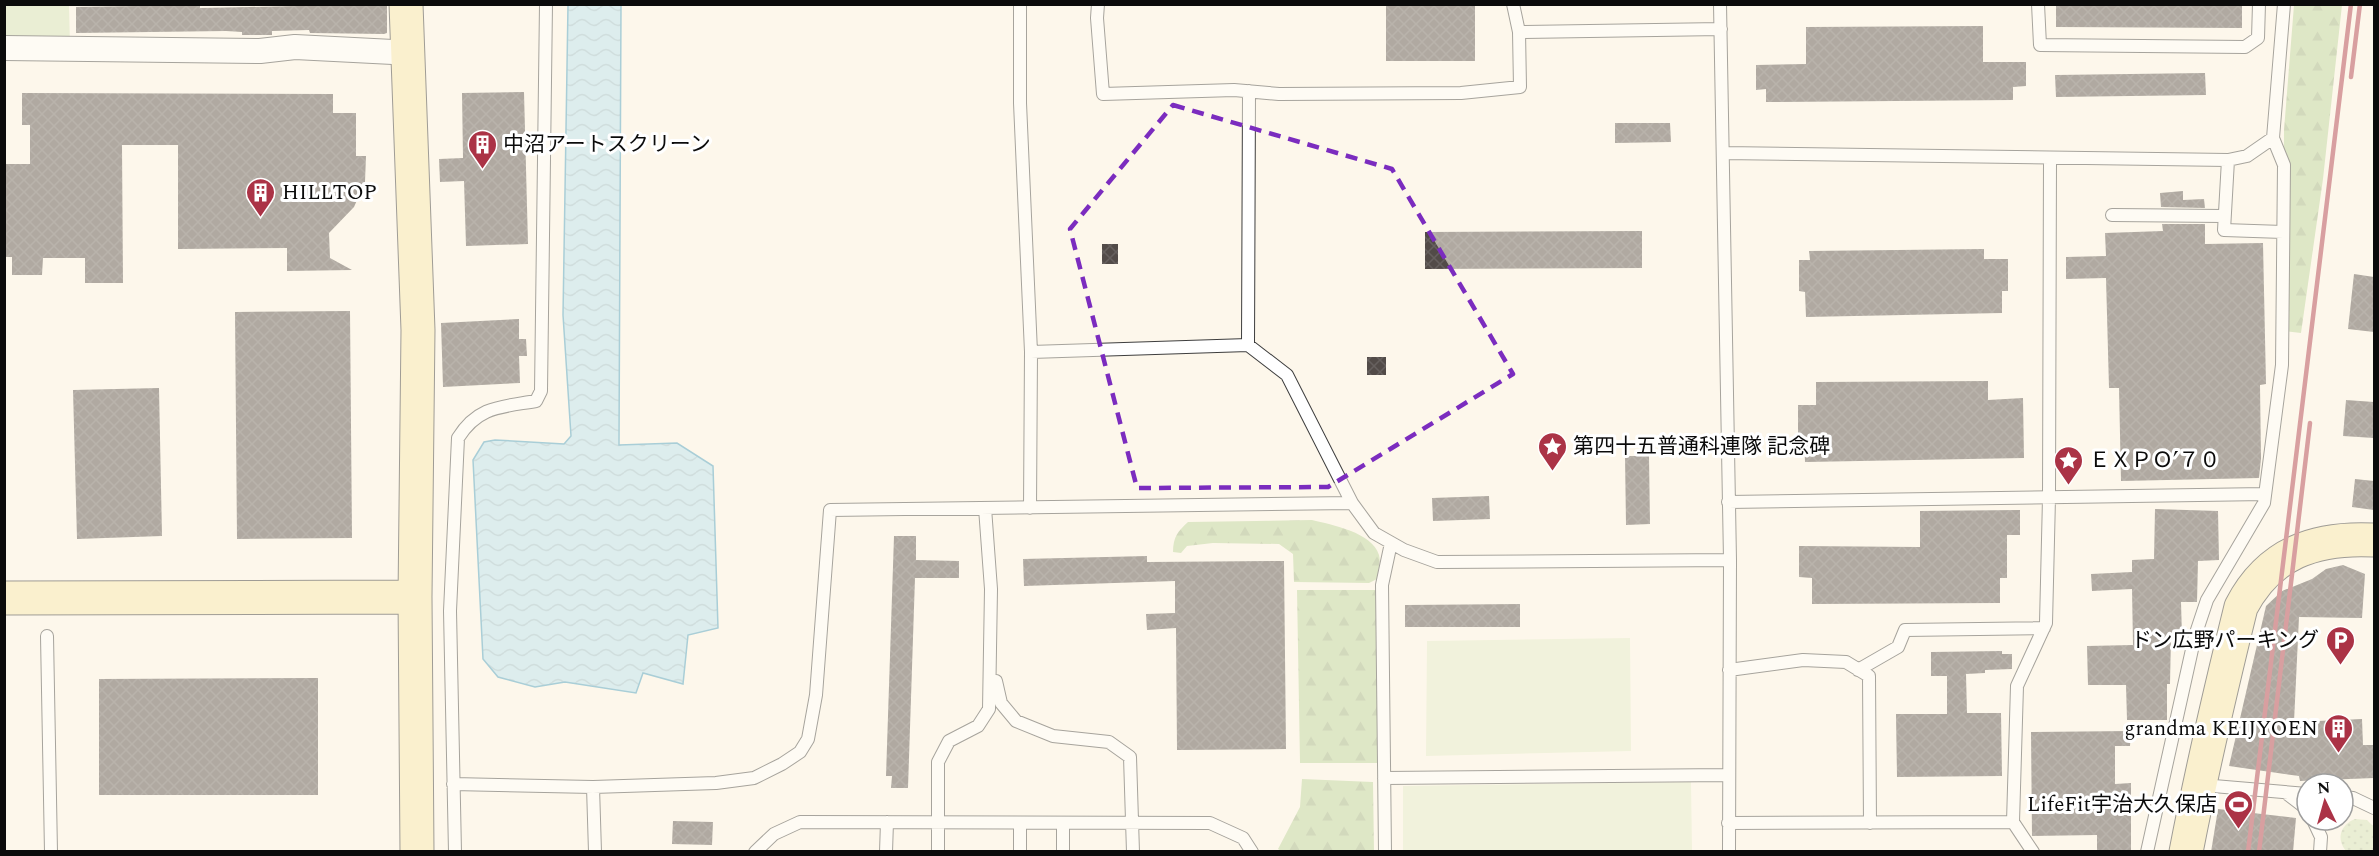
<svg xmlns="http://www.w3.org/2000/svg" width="2379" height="856" viewBox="0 0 2379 856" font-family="Spectral,'Noto Sans JP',serif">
<defs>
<pattern id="grass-dots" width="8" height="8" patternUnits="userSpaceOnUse" patternTransform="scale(1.5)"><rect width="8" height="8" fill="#d3e3b9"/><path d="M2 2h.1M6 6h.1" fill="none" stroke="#b4c19e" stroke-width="1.8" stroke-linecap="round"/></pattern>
<pattern id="forest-firs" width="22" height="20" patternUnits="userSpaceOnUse" patternTransform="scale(1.5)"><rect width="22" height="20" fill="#b9d29a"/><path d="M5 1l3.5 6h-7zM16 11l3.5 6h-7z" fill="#9eb383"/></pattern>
<pattern id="water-waves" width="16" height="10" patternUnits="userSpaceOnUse" patternTransform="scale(1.5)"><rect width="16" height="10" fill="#b5dfef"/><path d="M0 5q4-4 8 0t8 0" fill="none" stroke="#9abecc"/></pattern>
<pattern id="building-cross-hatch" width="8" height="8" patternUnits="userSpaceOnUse" patternTransform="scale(1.5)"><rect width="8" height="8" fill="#524b48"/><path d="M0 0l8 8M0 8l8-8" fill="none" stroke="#66605e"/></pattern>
</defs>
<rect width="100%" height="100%" fill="#fdf7eb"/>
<path fill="url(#grass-dots)" d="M 2355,819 L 2367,820 L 2374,827 L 2374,848 L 2372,851 L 2346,851 C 2336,839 2340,825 2355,819 Z"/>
<path fill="url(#forest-firs)" d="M 2294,5 L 2342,5 L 2323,179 L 2301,333 L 2283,331 L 2284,130 Z
M 1312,520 C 1332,525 1372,532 1379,555 C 1381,562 1378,572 1377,579 L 1369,583 L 1294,582 L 1293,554 L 1279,544 L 1213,543 L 1187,546 L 1181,553 L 1173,552 C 1173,537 1178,531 1188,522 Z
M 1297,590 L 1378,590 L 1378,763 L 1300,763 Z
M 1302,779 L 1373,782 L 1374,851 L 1281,851 L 1278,849 L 1300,807 Z"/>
<path fill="#d3e3b9" d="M 5,5 L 69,5 L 70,46 L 5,46 Z"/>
<path fill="#e3ebc9" d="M 1630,638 L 1631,751 L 1426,756 L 1427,641 Z
M 1691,782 L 1692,851 L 1403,851 L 1403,786 Z"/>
<path fill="url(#water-waves)" stroke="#449bbe" stroke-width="1.5" d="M 568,5 L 621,5 L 619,445 L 677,443 L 713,466 L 718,628 L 688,635 L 683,684 L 643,673 L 636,693 L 565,682 L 535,687 L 498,677 L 483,659 L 473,460 L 484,442 L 495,440 L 564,444 L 571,436 L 563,315 Z"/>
<path fill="url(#building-cross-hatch)" d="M 387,4 L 387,33 L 384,34 L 310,33 L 309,30 L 272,31 L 272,35 L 242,35 L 242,32 L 226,31 L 76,33 L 76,7 L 200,5 L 200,8 L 249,7 Z
M 1386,4 L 1475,4 L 1475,61 L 1386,61 Z
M 2056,4 L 2242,4 L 2242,28 L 2056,27 Z
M 1983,26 L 1983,62 L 2026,62 L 2026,86 L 2013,87 L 2013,100 L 1766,102 L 1766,89 L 1756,90 L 1756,65 L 1806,64 L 1806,27 Z
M 2205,73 L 2206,95 L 2056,97 L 2055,75 Z
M 524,92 L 528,244 L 466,246 L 464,181 L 440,182 L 439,159 L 463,158 L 462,93 Z
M 22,93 L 333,94 L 333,113 L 356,113 L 356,156 L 366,156 L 365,182 L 354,207 L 329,233 L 330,258 L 352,270 L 287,271 L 287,248 L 178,249 L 178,145 L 122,145 L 123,283 L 85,283 L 85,258 L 43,258 L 42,275 L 12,275 L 12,257 L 4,257 L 4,164 L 30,164 L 30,125 L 22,125 Z
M 1615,123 L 1670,123 L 1671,142 L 1615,143 Z
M 2183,191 L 2183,200 L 2204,199 L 2205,208 L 2161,207 L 2160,193 Z
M 2162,224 L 2205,224 L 2205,244 L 2263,243 L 2266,384 L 2260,385 L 2261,459 L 2259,478 L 2121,481 L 2119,388 L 2109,388 L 2106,278 L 2066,279 L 2066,257 L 2106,256 L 2105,233 L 2163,231 Z
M 1642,231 L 1642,268 L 1425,269 L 1425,232 Z
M 1102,244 L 1118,244 L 1118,264 L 1102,264 Z
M 1984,249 L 1984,259 L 2008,259 L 2008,291 L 2002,291 L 2002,313 L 1806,317 L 1805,292 L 1799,291 L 1799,260 L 1810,260 L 1809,251 Z
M 2354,274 L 2374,277 L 2374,332 L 2348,329 Z
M 350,311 L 352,538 L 237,539 L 235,312 Z
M 519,319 L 519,339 L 526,339 L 527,356 L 519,356 L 520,383 L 443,387 L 441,323 Z
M 1367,357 L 1386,357 L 1386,375 L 1367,375 Z
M 1988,381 L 1988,400 L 2023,398 L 2024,458 L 1805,462 L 1804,436 L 1798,436 L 1798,405 L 1816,405 L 1816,382 Z
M 159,388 L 162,536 L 77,539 L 73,390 Z
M 2346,400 L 2374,402 L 2374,438 L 2343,436 Z
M 1625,456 L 1649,456 L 1650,524 L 1626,525 Z
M 2355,479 L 2374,481 L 2374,510 L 2352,507 Z
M 1489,496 L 1490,519 L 1433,521 L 1432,498 Z
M 2155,509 L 2218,511 L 2219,560 L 2198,561 L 2197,602 L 2181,602 L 2182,636 L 2171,636 L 2170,684 L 2167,684 L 2167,720 L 2127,720 L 2126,685 L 2088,685 L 2087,646 L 2133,645 L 2132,589 L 2092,591 L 2091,574 L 2132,572 L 2132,560 L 2154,559 Z
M 2020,510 L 2020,535 L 2007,535 L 2007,578 L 2000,578 L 2000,603 L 1812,604 L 1812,578 L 1799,577 L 1799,546 L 1920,547 L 1920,511 Z
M 894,536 L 916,536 L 916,560 L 959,561 L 959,578 L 915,578 L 908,788 L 891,788 L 892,776 L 886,776 Z
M 1147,556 L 1147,562 L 1284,561 L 1286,749 L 1177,750 L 1176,628 L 1147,630 L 1146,614 L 1175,613 L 1175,581 L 1024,586 L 1023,559 Z
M 2343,565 L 2365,574 L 2362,618 L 2299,617 L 2294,722 L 2362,719 L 2363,745 L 2374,745 L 2374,778 L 2300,781 L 2299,776 L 2229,766 L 2266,606 L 2282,591 L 2312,579 L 2326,569 Z
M 1520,604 L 1520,627 L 1405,627 L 1405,605 Z
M 2002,651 L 2002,654 L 2012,654 L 2012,669 L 1985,670 L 1985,673 L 1966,674 L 1967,713 L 2001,713 L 2002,776 L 1897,777 L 1896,714 L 1947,714 L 1947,676 L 1931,676 L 1931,652 Z
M 318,678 L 318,795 L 99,795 L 99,679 Z
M 2131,731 L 2130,746 L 2115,746 L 2115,784 L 2131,783 L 2131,852 L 2097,852 L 2097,835 L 2032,836 L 2031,732 Z
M 2218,809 L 2296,818 L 2293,852 L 2211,852 Z
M 673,821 L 713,822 L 712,845 L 672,844 Z"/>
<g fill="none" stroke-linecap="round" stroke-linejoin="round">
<defs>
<path id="lane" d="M 1020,4 L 1020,103 L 1031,352 L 1030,508
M 1098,4 L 1097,18 L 1103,94 L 1234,90 L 1279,94 L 1461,93 L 1520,87 L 1519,32 L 1513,4
M 1720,4 L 1730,560 L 1729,852
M 2038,4 L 2040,45 L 2245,47 L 2258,38 L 2259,4
M 1519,32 L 1721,29
M 1723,153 L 2228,160 L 2247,156 L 2273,138 L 2284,4
M 2228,160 L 2224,230 L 2283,232
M 2112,215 L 2224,216
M 1248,345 L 1249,91
M 1031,352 L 1248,345 L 1287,375 L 1352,503 L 1374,533 L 1404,550 L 1437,562 L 1730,560
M 1728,502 L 2265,494
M 47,636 L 51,852
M 1729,670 L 1803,660 L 1846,662 L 1869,676 L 1870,823
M 1858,670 L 1898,647 L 1905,630 L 2044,628
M 996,681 L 1001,703 L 1016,721 L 1053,736 L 1109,742 L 1130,757 L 1133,852
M 1384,778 L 1728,775
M 453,784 L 593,787 L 716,783 L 754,778 L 782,764 L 800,752 L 808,739 L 816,695 L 830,510 L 1352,503
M 2202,785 L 2307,794
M 593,787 L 595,852
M 2286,793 L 2307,809
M 2343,797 L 2353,798 L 2374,808
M 2313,820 L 2321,837 L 2320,852
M 1020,823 L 1020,852
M 1063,823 L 1063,852
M 1728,823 L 2013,822
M 455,852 L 450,611 L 458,438 C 478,406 501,407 536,401 L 541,391 L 546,4
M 755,852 L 774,834 L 800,822 L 1210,823 L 1243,838 L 1252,852
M 886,852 L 887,822
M 938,852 L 938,762 L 949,741 L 978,726 L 989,709 L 991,589 L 985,508
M 1385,852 L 1382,585 L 1391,543
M 2033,852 L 2013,822 L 2017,686 L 2046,623 L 2049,498 L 2050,159
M 2147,852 L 2195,636 L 2207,600 L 2264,503 L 2282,365 L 2284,165 L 2273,138"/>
<path id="street" d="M 4,48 L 260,51 L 295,47 L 393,52"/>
<path id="secondary" d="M 406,4 L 418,330 L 415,597 L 417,852
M 4,598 L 415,597
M 2186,852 C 2202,769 2221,688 2241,607 C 2269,553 2315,537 2374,540"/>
</defs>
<use href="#lane" stroke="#3e3e3e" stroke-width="14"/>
<use href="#street" stroke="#3e3e3e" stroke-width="26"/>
<use href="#secondary" stroke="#2d2d2d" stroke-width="35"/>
<use href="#lane" stroke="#fff" stroke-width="12"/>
<use href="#street" stroke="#fff" stroke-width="24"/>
<use href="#secondary" stroke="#f6e6ac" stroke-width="33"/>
<path stroke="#ab3346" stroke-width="4.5" d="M 2351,77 L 2360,4
M 2248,852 L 2351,4
M 2259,852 L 2310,423"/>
</g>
<path d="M0 0H2379V856H0ZM 1173,105 L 1392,169 L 1513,374 L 1328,487 L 1137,488 L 1070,229 Z" fill="#fdf7eb" fill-opacity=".55" fill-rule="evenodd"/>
<path fill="none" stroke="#7b2cbf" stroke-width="4.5" stroke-dasharray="12 8" stroke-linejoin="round" d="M 1173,105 L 1392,169 L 1513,374 L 1328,487 L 1137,488 L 1070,229 Z"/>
<defs>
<symbol id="building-pin" viewBox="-11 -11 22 30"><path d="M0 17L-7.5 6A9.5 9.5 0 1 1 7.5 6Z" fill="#ab3346" stroke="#fff"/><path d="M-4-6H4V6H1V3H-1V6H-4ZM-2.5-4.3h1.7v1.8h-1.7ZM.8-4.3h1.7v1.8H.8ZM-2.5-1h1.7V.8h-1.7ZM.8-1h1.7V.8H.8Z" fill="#fff"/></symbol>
<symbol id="sight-pin" viewBox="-11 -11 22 30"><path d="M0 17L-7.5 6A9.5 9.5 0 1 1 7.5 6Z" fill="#ab3346" stroke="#fff"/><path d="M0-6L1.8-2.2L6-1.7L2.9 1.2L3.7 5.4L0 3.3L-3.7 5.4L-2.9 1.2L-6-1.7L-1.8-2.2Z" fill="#fff"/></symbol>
<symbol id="parking-pin" viewBox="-11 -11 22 30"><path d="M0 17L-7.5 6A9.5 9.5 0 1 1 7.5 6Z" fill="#ab3346" stroke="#fff"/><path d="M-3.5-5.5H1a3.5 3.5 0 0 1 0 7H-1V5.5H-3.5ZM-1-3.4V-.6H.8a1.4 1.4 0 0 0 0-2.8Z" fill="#fff"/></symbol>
<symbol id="stadium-pin" viewBox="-11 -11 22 30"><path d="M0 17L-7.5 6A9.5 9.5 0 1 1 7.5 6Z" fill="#ab3346" stroke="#fff"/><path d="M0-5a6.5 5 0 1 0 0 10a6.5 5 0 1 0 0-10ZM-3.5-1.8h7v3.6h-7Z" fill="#fff"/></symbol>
</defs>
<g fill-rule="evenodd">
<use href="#building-pin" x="466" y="128" width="33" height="45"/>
<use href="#building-pin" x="244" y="176" width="33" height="45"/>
<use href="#sight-pin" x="1536" y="430" width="33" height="45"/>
<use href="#sight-pin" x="2052" y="444" width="33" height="45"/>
<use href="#parking-pin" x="2324" y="624" width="33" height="45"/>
<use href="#building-pin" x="2322" y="712" width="33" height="45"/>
<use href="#stadium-pin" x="2222" y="788" width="33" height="45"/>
</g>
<g text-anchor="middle" stroke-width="6" stroke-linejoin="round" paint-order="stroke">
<g font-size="21" fill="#0b0b0b" stroke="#fff" text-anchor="start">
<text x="503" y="151">中沼アートスクリーン</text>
<text x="282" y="199">HILLTOP</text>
<text x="1573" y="453">第四十五普通科連隊 記念碑</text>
<text x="2089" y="467">ＥＸＰＯ’７０</text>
<text x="2319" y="647" text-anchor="end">ドン広野パーキング</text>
<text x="2318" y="735" text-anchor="end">grandma KEIJYOEN</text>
<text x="2217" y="811" text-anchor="end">LifeFit宇治大久保店</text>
</g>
</g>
<rect width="2379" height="856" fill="none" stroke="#0b0b0b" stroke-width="12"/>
<g transform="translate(2325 802) rotate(355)"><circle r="28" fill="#ffffff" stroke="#9d9d9d" stroke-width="1.5"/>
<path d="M0-4.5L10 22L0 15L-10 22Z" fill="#ab3346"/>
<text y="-9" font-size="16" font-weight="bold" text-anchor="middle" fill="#0b0b0b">N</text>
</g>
</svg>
